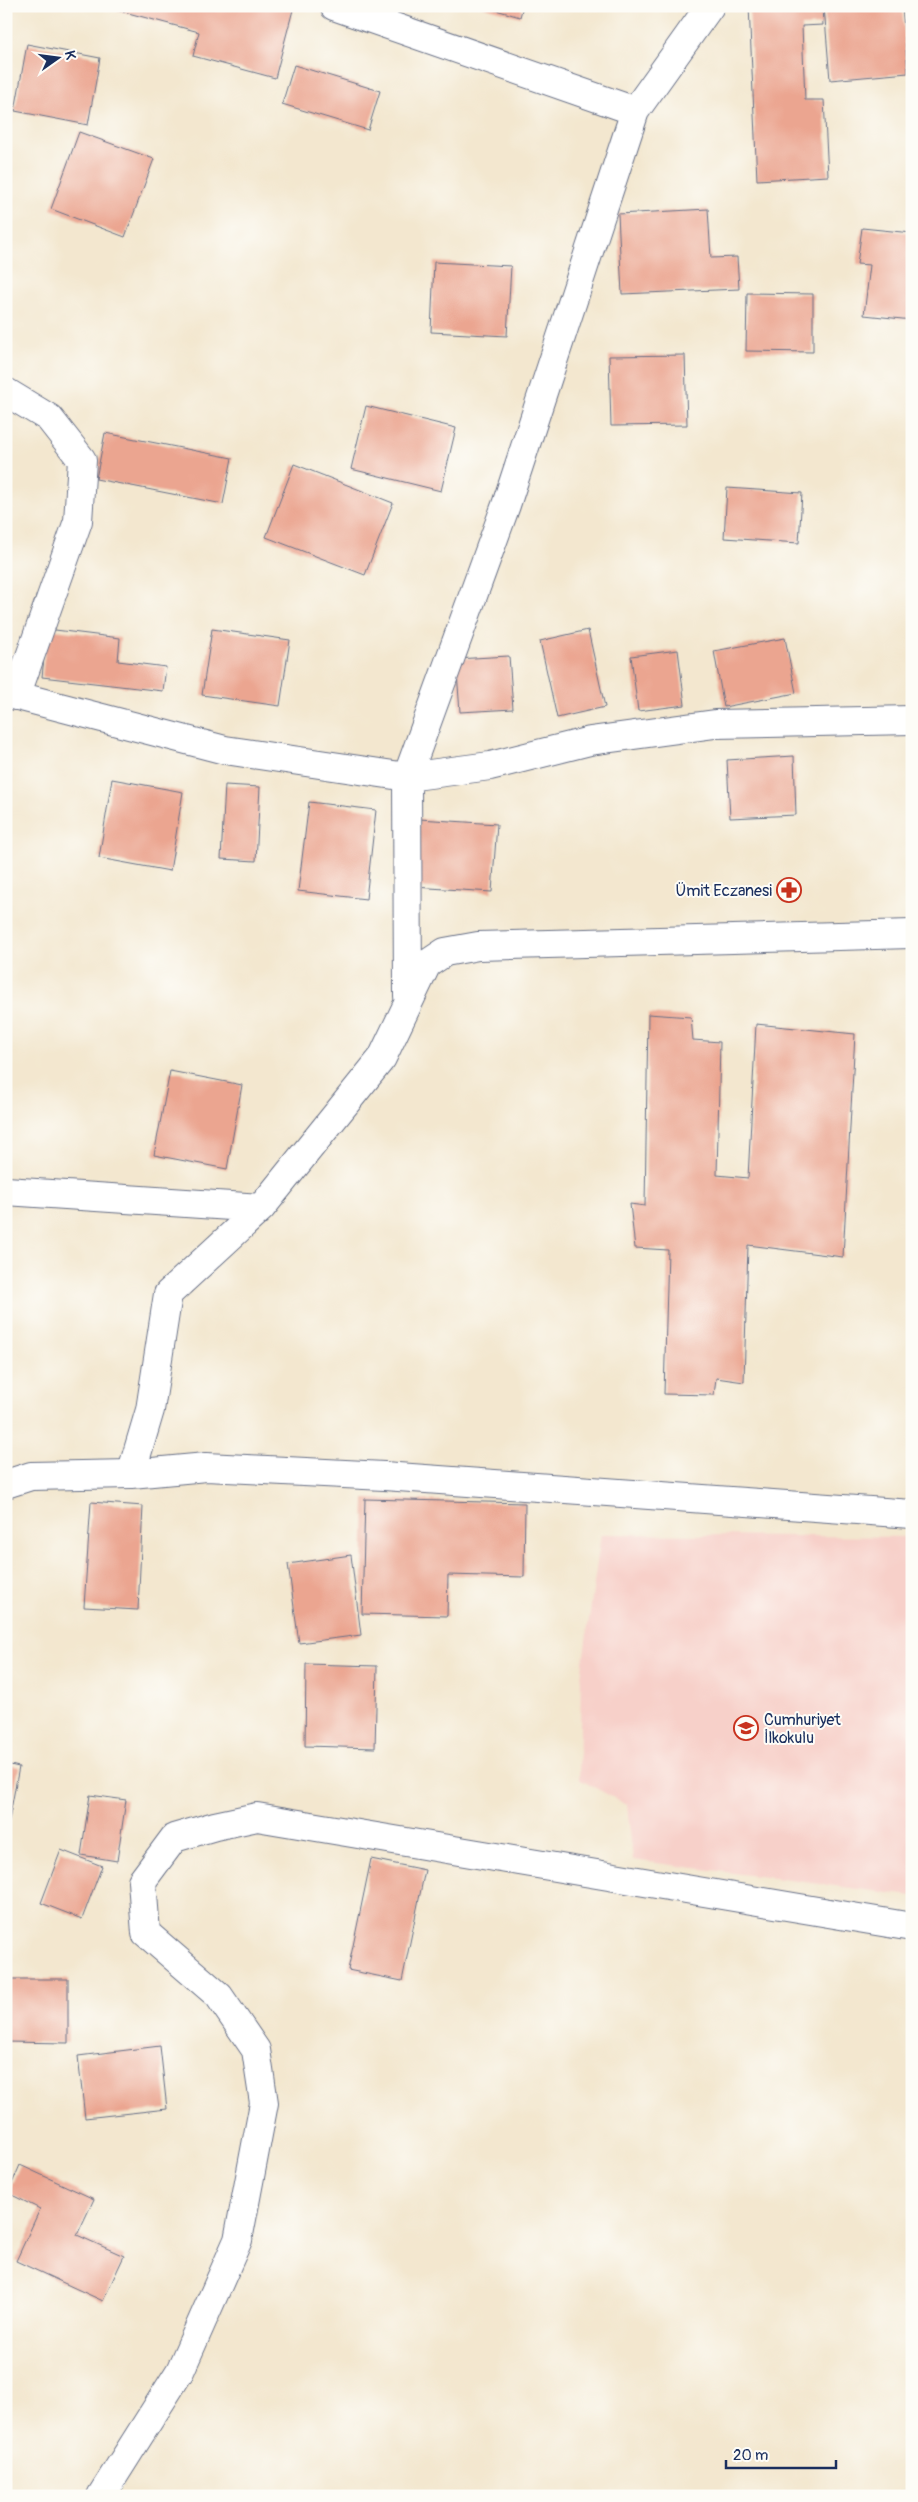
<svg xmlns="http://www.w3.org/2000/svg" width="918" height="2502" viewBox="0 0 918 2502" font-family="Pangolin,sans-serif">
<rect width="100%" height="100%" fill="#fdfcf7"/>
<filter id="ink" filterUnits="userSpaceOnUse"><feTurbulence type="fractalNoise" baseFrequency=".02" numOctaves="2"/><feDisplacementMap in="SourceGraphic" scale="10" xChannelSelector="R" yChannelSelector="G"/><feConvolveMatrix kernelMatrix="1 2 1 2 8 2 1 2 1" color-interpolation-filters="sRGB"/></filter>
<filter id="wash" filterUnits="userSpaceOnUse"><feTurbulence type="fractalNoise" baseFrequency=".0096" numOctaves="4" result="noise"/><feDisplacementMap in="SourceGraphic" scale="20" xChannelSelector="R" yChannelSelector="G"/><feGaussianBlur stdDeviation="1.12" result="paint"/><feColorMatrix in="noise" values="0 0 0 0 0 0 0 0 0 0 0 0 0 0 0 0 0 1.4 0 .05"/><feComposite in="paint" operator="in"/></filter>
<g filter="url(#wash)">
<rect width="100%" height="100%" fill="#f3e7cf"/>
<path fill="#f7d0c9" d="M 601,1534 L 912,1537 L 912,1896 L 633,1860 L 627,1805 L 579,1779 L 581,1676 Z"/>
<g id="blocks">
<path fill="#eba590" d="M 118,6 L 294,6 L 275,78 L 193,56 L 199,32 L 117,10 Z
M 482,6 L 523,6 L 520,17 Z
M 749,6 L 822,6 L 823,25 L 802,26 L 805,100 L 824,100 L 828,176 L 757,180 Z
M 824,6 L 902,6 L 908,73 L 830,80 Z
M 27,44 L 100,58 L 88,125 L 15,111 Z
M 294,65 L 380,91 L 368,130 L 282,104 Z
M 79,132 L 154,159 L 125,237 L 51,209 Z
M 708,209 L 711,258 L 737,257 L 739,289 L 622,294 L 618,214 Z
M 862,228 L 912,233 L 912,320 L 864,315 L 870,265 L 857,264 Z
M 434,262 L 511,266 L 507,336 L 431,332 Z
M 747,293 L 813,294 L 813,352 L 746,351 Z
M 685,355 L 687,425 L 611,426 L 609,356 Z
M 366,406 L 456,428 L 441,491 L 351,469 Z
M 105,433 L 232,458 L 223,504 L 96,479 Z
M 294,464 L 393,503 L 365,575 L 266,537 Z
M 727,488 L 802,493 L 799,543 L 724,538 Z
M 47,629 L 120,638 L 118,661 L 166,667 L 163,691 L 42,677 Z
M 212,629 L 290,640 L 280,706 L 202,695 Z
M 588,630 L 605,707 L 557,718 L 540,641 Z
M 785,638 L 796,693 L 724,707 L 714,651 Z
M 678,650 L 685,705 L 638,711 L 631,656 Z
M 509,656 L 513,709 L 460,712 L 456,659 Z
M 794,756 L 796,815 L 730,818 L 727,760 Z
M 112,779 L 183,792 L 170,871 L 99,858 Z
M 225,785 L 260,787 L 256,861 L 221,859 Z
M 309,802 L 376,810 L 366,899 L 298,891 Z
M 419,819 L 497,824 L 492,892 L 414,887 Z
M 648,1014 L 691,1017 L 693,1040 L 720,1042 L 717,1175 L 748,1178 L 756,1024 L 855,1034 L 843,1257 L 748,1245 L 744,1382 L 716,1378 L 714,1395 L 664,1394 L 668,1250 L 635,1248 L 630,1204 L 645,1206 Z
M 170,1071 L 242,1085 L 227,1169 L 154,1155 Z
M 365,1499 L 525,1503 L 524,1577 L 448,1575 L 447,1616 L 362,1614 Z
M 91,1502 L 143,1506 L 138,1610 L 84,1607 Z
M 351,1555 L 361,1635 L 299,1643 L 288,1564 Z
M 306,1664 L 377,1666 L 375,1748 L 305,1746 Z
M 6,1764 L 19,1767 L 7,1831 L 6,1830 Z
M 90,1795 L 126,1800 L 117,1861 L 81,1855 Z
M 61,1850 L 102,1866 L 82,1919 L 41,1903 Z
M 371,1859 L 425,1870 L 402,1981 L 348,1970 Z
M 6,1979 L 68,1979 L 68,2043 L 6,2042 Z
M 160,2046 L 167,2109 L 85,2118 L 78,2056 Z
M 20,2165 L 94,2199 L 77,2235 L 124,2256 L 103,2301 L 16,2261 L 40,2209 L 8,2193 Z"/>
</g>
</g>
<g filter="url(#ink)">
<use href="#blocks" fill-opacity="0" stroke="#676f86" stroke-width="1"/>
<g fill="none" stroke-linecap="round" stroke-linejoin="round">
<defs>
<path id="minor" d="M 334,6 L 635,111
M 6,392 L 49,418 L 82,460 L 78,521 L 16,696
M 6,693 L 225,750 L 407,777 L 490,766 L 590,741 L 715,724 L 912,720
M 408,996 L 407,777 L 506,505 L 635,111 L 710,6
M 6,1191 L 261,1208
M 131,1474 L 150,1410 L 168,1294 L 261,1208 L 382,1058 L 427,964 L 445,952 L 478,946 L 912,934
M 6,1484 L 31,1476 L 131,1474 L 206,1467 L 384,1476 L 912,1514
M 101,2496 L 180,2371 L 238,2240 L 264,2103 L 256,2050 L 219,1996 L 146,1933 L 142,1881 L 174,1838 L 215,1826 L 257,1817 L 912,1927"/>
</defs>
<use href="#minor" stroke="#676f86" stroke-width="30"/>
<use href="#minor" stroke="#fff" stroke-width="28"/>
</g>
</g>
<defs>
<symbol id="pharmacy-ring" viewBox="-11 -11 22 22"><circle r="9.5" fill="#fdfcf7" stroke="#c8321e" stroke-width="1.5"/><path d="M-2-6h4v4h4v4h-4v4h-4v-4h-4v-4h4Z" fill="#c8321e"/></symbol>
<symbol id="school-ring" viewBox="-11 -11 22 22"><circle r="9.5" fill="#fdfcf7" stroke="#c8321e" stroke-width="1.5"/><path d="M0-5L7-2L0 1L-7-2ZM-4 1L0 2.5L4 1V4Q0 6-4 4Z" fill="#c8321e"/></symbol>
</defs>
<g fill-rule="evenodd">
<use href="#pharmacy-ring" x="775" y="876" width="28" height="28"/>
<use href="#school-ring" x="732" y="1714" width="28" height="28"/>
</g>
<g text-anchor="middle" stroke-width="4" stroke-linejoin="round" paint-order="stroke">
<g font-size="16" fill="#1b2f5e" stroke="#fdfcf7" text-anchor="end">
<text x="772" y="896">Ümit Eczanesi</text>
<text x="764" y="1725" text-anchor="start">Cumhuriyet<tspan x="764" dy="18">İlkokulu</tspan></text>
</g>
</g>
<rect width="918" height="2502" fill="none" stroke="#fdfcf7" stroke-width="25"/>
<g transform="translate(58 58) rotate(76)" stroke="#fdfcf7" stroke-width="4" paint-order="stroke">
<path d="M0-4L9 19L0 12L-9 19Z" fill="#1b2f5e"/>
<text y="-8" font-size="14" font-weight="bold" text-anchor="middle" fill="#1b2f5e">K</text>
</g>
<path d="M726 2460v8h110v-8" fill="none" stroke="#1b2f5e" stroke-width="2.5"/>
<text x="733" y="2460" font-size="15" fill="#1b2f5e" stroke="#fdfcf7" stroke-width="4" paint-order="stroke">20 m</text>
</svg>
